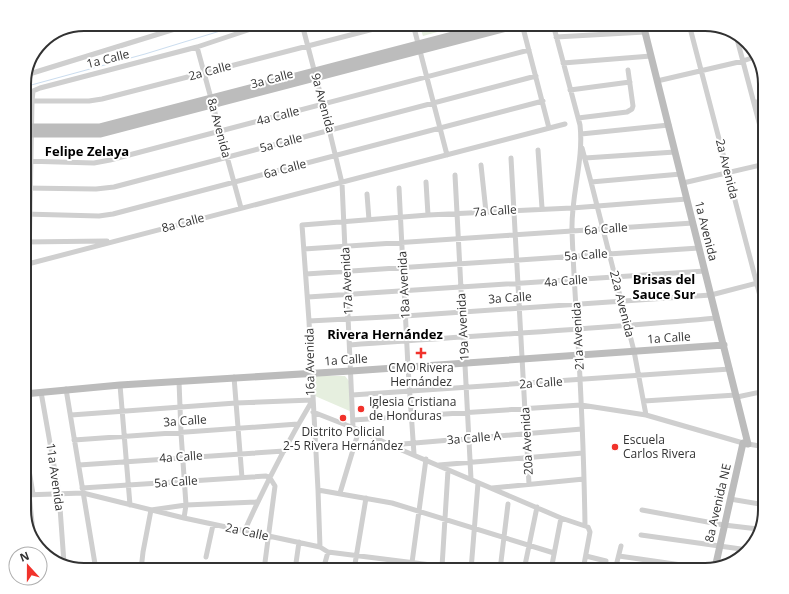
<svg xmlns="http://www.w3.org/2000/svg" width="789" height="594" viewBox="0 0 789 594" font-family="'Open Sans',sans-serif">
<rect width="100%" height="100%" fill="#fff"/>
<path fill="#e6efdf" d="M 419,24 L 466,24 L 423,36 Z
M 314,376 L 345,376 L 349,381 L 352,412 L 315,396 Z"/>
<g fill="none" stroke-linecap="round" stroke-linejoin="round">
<path stroke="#cbddef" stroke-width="1" d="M 24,87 L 145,54 L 243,24"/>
<path stroke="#cfcfcf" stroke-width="5" d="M 302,24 L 323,104 L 342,183 L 353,427
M 413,24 L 447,155
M 522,24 L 549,128
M 553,24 L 580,125 C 584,160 571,195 572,230 C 573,262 575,293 577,324 C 581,391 584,458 585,525
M 689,24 L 765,315
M 283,26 L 292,24
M 360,32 L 369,24
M 736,35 L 765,145
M 556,37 L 645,32
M 197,47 L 241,208
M 563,63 L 651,56
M 26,75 L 191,24
M 657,81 L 743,61 L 757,56
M 570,90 L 630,82
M 24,101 L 89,101 L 102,99 L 393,24
M 756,102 L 765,118
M 578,118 L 627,112 L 632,109 L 633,106 L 628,70
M 581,134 L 669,125
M 582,148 L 591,182 L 634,351 L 646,415
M 538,150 L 542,208
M 511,158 L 529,484
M 585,158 L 675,152
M 24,161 L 94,163 L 110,160 L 529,50
M 481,165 L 486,212
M 455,175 L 471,479
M 426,182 L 428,215
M 591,182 L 681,174
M 683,183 L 765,164
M 24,188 L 96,189 L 114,187 L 536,76
M 399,188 L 408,367 L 414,454
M 367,194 L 369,220
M 24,214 L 99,216 L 113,214 L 543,101
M 24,242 L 107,241
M 304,249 L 693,223
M 29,264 L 32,101 L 33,91 L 40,88 L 197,47 L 254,28 L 263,24
M 24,265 L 565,124
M 306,274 L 699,248
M 308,297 L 705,271
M 309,321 L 405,316 L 711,295 L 765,281
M 350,345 C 472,336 595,329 717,318
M 234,377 L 242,478
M 179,381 L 181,433 L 186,505 L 184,518
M 120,385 L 130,505
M 66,389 L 96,570
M 41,392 L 59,494 L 64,563
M 352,395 L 730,369
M 737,397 L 765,391
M 644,401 L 736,395
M 313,412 L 359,430 L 390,445 L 561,518 L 588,527 L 590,532 L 583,570
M 71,415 L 236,403 L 312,400
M 353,420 L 581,405 L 646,415 L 743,443
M 74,440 L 298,424
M 24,441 L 33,494
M 748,444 L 765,447
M 391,445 L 582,429
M 79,465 L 284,451
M 439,465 L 583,453
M 82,488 L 266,476 L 270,478 L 275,486 L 264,570
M 492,488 L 584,479
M 318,490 L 392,503 L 554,553
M 340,493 L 359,430
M 29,494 L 34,541
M 24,495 L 83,493 L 184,518 L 320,547 L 328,552 L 471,570
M 730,499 L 765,505
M 642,510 L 724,525 L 758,529
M 244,532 C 264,487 287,443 312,401
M 641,535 L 748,550
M 320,547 L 318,490 L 309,321 L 302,225 L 428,215 L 572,208 L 687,199
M 586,556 L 606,561
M 619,556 L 709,569
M 206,557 L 213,525
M 442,567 L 448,470
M 141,570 L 143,552 L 151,510 L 186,505 L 257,502
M 295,570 L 299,542
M 323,570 L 328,552
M 354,570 L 366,498
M 383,570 L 384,560
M 411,570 L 426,459
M 471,570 L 478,483
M 500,570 L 508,504
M 524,570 L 537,507
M 551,570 L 561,518
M 615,570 L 621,546"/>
<path stroke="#bcbcbc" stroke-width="7" d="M 643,24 L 748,444 L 743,443 L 715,568
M 24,127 L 100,127 L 495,24
M 24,134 L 100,134 L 522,24
M 24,394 L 120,385 L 351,371 L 724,345"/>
</g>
<g fill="#f1322b" stroke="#fff" stroke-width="1.5">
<path d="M419 347h4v4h4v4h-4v4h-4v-4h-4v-4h4z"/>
<circle cx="361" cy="409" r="4"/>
<circle cx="343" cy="418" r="4"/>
<circle cx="615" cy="447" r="4"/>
</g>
<g text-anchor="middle" stroke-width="4" stroke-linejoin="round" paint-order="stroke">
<g font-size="12" fill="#323232" stroke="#fff">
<text transform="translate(108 59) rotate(-14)" y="4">1a Calle</text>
<text transform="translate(210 71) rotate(-15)" y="4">2a Calle</text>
<text transform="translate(272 79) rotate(-15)" y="4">3a Calle</text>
<text transform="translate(323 103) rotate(75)" y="4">9a Avenida</text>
<text transform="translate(278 116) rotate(-14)" y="4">4a Calle</text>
<text transform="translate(219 128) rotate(75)" y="4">8a Avenida</text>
<text transform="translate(281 143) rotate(-15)" y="4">5a Calle</text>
<text transform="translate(285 169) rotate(-15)" y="4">6a Calle</text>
<text transform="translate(727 169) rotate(76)" y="4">2a Avenida</text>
<text transform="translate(495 211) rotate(-4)" y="4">7a Calle</text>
<text transform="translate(183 223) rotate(-15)" y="4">8a Calle</text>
<text transform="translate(606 229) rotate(-4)" y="4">6a Calle</text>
<text transform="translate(706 231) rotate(76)" y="4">1a Avenida</text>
<text transform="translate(586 255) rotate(-4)" y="4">5a Calle</text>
<text transform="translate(347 281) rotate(-93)" y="4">17a Avenida</text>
<text transform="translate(566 281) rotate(-4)" y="4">4a Calle</text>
<text transform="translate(404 285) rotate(-93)" y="4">18a Avenida</text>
<text transform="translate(510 298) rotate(-4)" y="4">3a Calle</text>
<text transform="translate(622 304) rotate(76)" y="4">22a Avenida</text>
<text transform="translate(463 327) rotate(-93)" y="4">19a Avenida</text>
<text transform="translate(578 336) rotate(-93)" y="4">21a Avenida</text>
<text transform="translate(669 338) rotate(-4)" y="4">1a Calle</text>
<text transform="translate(346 360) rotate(-4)" y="4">1a Calle</text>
<text transform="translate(310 362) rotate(-91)" y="4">16a Avenida</text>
<text transform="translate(541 383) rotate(-4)" y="4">2a Calle</text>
<text transform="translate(185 421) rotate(-4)" y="4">3a Calle</text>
<text transform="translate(474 438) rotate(-5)" y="4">3a Calle A</text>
<text transform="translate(527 441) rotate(-93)" y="4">20a Avenida</text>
<text transform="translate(181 457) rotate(-4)" y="4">4a Calle</text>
<text transform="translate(55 477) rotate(82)" y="4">11a Avenida</text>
<text transform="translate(176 482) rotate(-4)" y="4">5a Calle</text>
<text transform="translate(718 503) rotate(-77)" y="4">8a Avenida NE</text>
<text transform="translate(247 532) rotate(12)" y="4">2a Calle</text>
</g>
<g font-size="12" fill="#323232" stroke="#fff">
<text x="421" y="372">CMO Rivera<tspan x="421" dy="14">Hernández</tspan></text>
<text x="369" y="406" text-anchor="start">Iglesia Cristiana<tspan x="369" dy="14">de Honduras</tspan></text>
<text x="343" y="436">Distrito Policial<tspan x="343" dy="14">2-5 Rivera Hernández</tspan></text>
<text x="623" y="444" text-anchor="start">Escuela<tspan x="623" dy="14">Carlos Rivera</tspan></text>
</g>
<g font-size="13" font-weight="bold" fill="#000" stroke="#fff">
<text x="87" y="156">Felipe Zelaya</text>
<text x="664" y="284">Brisas del<tspan x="664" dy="15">Sauce Sur</tspan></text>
<text x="385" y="339">Rivera Hernández</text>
</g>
</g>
<path d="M0 0H789V594H0ZM84 31H705A53 53 0 0 1 758 84V510A53 53 0 0 1 705 563H84A53 53 0 0 1 31 510V84A53 53 0 0 1 84 31Z" fill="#fff" fill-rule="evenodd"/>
<path fill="none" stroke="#323232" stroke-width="2" d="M84 31H705A53 53 0 0 1 758 84V510A53 53 0 0 1 705 563H84A53 53 0 0 1 31 510V84A53 53 0 0 1 84 31Z"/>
<g transform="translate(28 566) rotate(339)"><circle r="19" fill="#ffffff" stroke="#adadad"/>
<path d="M0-3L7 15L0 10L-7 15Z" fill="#f1322b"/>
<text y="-6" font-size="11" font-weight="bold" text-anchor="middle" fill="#323232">N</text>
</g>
</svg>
